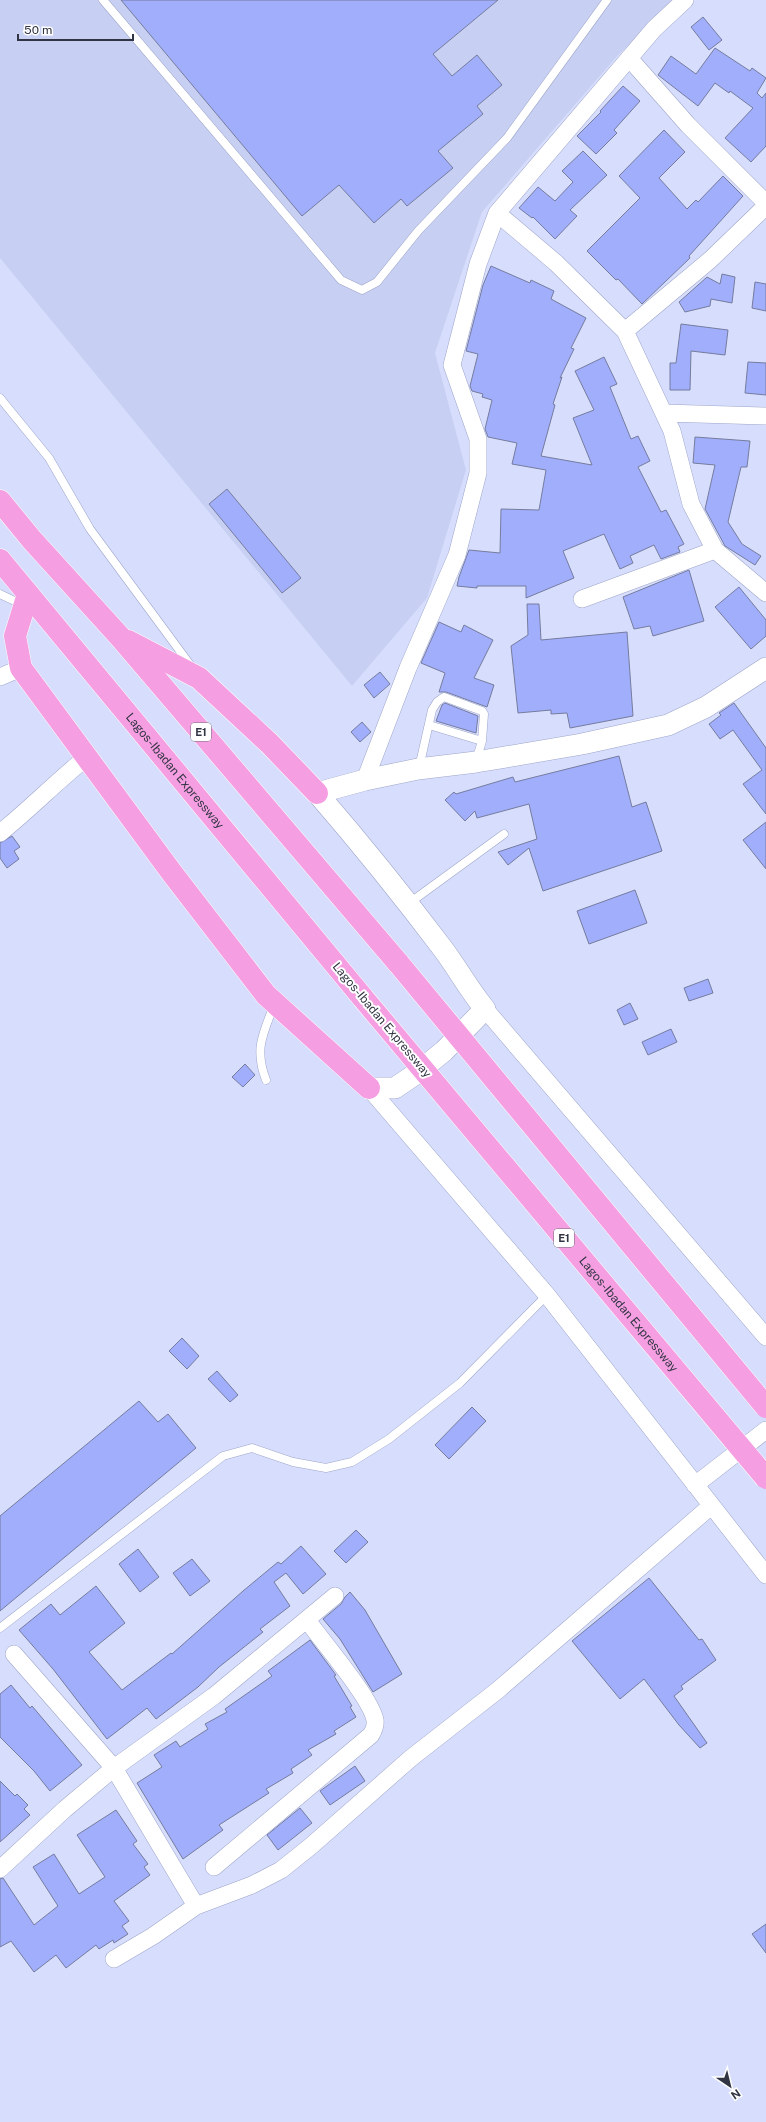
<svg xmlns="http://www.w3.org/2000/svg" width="766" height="2122" viewBox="0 0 766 2122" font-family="'Public Sans',sans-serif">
<rect width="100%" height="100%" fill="#d7defd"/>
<path fill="#c7cff2" d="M 0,0 L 678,0 L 618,55 L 482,212 L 435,353 L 466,470 L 427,598 L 352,686 L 0,258 Z"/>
<path fill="#a0aefc" stroke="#757c9e" d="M 121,0 L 498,0 L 433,54 L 452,76 L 477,55 L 502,85 L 477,106 L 483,114 L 438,151 L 453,168 L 407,206 L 401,199 L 374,223 L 339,185 L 302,216 Z
M 703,17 L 722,40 L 709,50 L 691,27 Z
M 715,48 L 750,71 L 752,68 L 766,78 L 757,93 L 762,98 L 766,93 L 766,146 L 751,162 L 725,138 L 753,108 L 730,91 L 729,93 L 715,83 L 698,106 L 658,75 L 671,56 L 696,74 Z
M 623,86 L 640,101 L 614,130 L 617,133 L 596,154 L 577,136 L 601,112 L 600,111 Z
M 664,130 L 685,152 L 659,178 L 687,209 L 696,200 L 698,202 L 723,176 L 743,196 L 689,256 L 690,258 L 642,304 L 618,279 L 616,280 L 587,251 L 640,198 L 619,176 Z
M 583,151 L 607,175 L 570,210 L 577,216 L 555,239 L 533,217 L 532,218 L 519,208 L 538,187 L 555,201 L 573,182 L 562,171 Z
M 491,266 L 530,283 L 531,280 L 554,291 L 551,299 L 586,318 L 571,348 L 574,349 L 560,378 L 562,377 L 553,404 L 555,405 L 541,456 L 592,465 L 573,418 L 594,410 L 575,371 L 604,357 L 617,384 L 610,387 L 631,439 L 638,436 L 650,461 L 638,467 L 661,512 L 666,510 L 684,544 L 678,547 L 680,552 L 661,559 L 654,545 L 630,556 L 633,563 L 620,569 L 604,534 L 563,551 L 574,578 L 526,598 L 526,586 L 477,586 L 477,588 L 457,586 L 459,577 L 469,550 L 500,553 L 501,509 L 539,510 L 546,470 L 512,464 L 517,443 L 488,437 L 485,429 L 492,400 L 482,397 L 483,394 L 472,391 L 470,386 L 478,354 L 466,351 L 483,285 Z
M 722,274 L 735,277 L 732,303 L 711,299 L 710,306 L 685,312 L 679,302 L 707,277 L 720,284 Z
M 755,282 L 766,284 L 766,311 L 752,308 Z
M 681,324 L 728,330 L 725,355 L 691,351 L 690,390 L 670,390 L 670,363 L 676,363 Z
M 748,362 L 766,363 L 766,395 L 745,393 Z
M 695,437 L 750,441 L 747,467 L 741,467 L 728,522 L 742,544 L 761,556 L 755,565 L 725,546 L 705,509 L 715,465 L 693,463 Z
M 227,489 L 301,578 L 282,593 L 209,504 Z
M 689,570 L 704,621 L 653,636 L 650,626 L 634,629 L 623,597 Z
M 739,587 L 766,620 L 766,636 L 751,649 L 715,607 Z
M 527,604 L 539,604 L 541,640 L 627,632 L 633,716 L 570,728 L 567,713 L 551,714 L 551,710 L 518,713 L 511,646 L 528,635 Z
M 439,622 L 461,632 L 464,625 L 493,640 L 474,678 L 494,685 L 487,707 L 446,692 L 439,692 L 445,673 L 421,663 Z
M 380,672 L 390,684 L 374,698 L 364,685 Z
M 445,703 L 478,716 L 476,733 L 436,721 L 442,705 Z
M 734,703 L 766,748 L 766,814 L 743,784 L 762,770 L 733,730 L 720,739 L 709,724 L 721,715 L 719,713 Z
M 362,722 L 371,732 L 360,742 L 351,732 Z
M 619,756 L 632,807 L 646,802 L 662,851 L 543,891 L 529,848 L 508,865 L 498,852 L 537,839 L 529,804 L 477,818 L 475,811 L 465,821 L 445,800 L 454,792 L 456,794 L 513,777 L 515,782 Z
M 766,822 L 766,869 L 743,840 Z
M 12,836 L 20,847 L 14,851 L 19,859 L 7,868 L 0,858 L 0,843 Z
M 635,890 L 647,923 L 589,944 L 577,911 Z
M 708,979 L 713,993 L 689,1001 L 684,988 Z
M 630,1003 L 638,1019 L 624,1025 L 617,1010 Z
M 671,1029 L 677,1042 L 648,1055 L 642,1042 Z
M 245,1064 L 255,1075 L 243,1087 L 232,1077 Z
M 182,1338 L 199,1356 L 187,1369 L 169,1351 Z
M 217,1371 L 238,1395 L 230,1402 L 208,1379 Z
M 139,1401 L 158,1422 L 168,1414 L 196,1448 L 0,1611 L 0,1516 Z
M 472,1407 L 486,1421 L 449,1459 L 435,1445 Z
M 356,1530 L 368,1542 L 346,1563 L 334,1551 Z
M 301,1546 L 326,1574 L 303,1594 L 286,1573 L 274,1582 L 290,1606 L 260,1629 L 263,1632 L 219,1667 L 198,1687 L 156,1719 L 147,1708 L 107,1739 L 53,1669 L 19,1630 L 51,1604 L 60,1615 L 96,1586 L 125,1623 L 89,1652 L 122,1690 L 171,1653 L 172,1654 L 243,1591 L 278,1562 L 281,1564 Z
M 138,1549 L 159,1577 L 140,1592 L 119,1564 Z
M 192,1559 L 210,1581 L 190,1596 L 173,1573 Z
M 649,1578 L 699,1640 L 702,1639 L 716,1660 L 681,1686 L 683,1689 L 674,1696 L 707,1743 L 700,1748 L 679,1725 L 644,1679 L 620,1699 L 572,1641 Z
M 350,1592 L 365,1610 L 402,1674 L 373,1692 L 340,1639 L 323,1619 L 341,1604 L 345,1597 Z
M 310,1640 L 336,1675 L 334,1676 L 352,1706 L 350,1707 L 356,1717 L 334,1731 L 336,1734 L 308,1750 L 312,1755 L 291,1769 L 293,1773 L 266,1789 L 269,1793 L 219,1825 L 223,1830 L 183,1859 L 137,1783 L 162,1767 L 154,1755 L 176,1741 L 180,1747 L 208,1729 L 205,1724 L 227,1712 L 225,1709 L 272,1676 L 268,1671 Z
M 11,1685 L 30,1708 L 32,1706 L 82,1765 L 50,1791 L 34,1771 L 0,1737 L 0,1694 Z
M 355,1766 L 365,1781 L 330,1805 L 320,1791 Z
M 0,1781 L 15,1796 L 17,1794 L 28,1805 L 24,1809 L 30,1815 L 0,1842 Z
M 300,1808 L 312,1823 L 278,1850 L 267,1835 Z
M 116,1810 L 137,1841 L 133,1844 L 148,1864 L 144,1867 L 150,1875 L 114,1901 L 129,1921 L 122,1926 L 128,1934 L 114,1943 L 113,1940 L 99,1949 L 96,1945 L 66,1968 L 56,1955 L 34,1972 L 11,1941 L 0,1947 L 0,1879 L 3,1878 L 34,1925 L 58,1906 L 33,1867 L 54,1854 L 79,1894 L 105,1877 L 77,1835 Z
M 766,1924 L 766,1953 L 752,1934 Z"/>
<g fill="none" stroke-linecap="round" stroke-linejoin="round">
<defs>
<path id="service" d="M 103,0 L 341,280 L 362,290 L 377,282 L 418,231 L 507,138 L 607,0
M 0,398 L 49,458 L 90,529 L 191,666
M 0,594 L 23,605
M 429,725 L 482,741
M 419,768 L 432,710 L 437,702 L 444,697 L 482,711 L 484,714 L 482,741 L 476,761
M 408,904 L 504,834
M 266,1080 C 254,1049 263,1034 274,1005
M 0,1628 L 223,1456 L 252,1448 L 293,1462 L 326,1468 L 352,1462 L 389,1439 L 460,1383 L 547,1295"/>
<path id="minor" d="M 629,58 L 688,125 L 766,203
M 497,213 L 556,263 L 625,331 L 672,431 L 691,504 L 715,550 L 766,593
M 625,331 L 710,260 L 766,206
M 664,413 L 766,416
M 582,599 L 715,550
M 0,677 L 21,668
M 365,780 L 408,668 L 457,555 L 478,473 L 478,439 L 452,365 L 478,264 L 497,213 L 654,29 L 685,0
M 0,833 C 30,809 57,781 87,757
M 485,1009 L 766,1337
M 369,1088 L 547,1295 L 766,1575
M 695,1485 L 766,1430
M 14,1654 L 114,1768 L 196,1906 L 252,1885 L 281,1870 L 311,1846 L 411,1758 L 498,1690 L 711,1506
M 214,1867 L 371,1735 C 374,1730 376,1726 375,1720 C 371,1698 322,1641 307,1620
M 0,1869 L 65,1809 L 114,1768 L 214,1696 L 335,1596
M 114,1959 L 153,1936 L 196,1906"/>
<path id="tertiary" d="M 369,1088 L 395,1088 L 417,1073 L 444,1051 L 485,1009 C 469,990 458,969 443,949 C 403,896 361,844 317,793 L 365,780 L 418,769 L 476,762 L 582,744 L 668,725 L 706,707 L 766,668"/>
<g id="motorway">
<path d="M 0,501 L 32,540 L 121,638 L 399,964"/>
<path id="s1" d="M 0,560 L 363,998"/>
<path d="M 28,594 L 15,636 L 21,668 L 172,873 L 266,995 L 369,1088"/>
<path d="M 128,641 L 199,678 L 270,744 L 317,793"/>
</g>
</defs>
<use href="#service" stroke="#9ea5ca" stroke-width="9"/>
<use href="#minor" stroke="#9ea5ca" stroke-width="18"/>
<use href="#tertiary" stroke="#9ea5ca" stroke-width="22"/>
<use href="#motorway" stroke="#fff" stroke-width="23"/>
<use href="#service" stroke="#fff" stroke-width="8"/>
<use href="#minor" stroke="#fff" stroke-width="17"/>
<use href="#tertiary" stroke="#fff" stroke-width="21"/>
<use href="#motorway" stroke="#f59ee1" stroke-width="22"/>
<defs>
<g id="motorway-bridge">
<path d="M 399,964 L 766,1407"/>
<path id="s2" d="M 363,998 L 766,1478"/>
</g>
</defs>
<use href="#motorway-bridge" stroke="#fff" stroke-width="23" stroke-linecap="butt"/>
<use href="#motorway-bridge" stroke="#f59ee1" stroke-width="22"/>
</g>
<g text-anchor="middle" stroke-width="4" stroke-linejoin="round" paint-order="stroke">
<g fill="#fff" stroke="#6f727b" stroke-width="1">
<rect x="191" y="723" width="20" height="18" rx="3"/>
<rect x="554" y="1229" width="20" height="18" rx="3"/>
</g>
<g font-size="11" font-weight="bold" fill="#313543">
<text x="201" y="736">E1</text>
<text x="564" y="1242">E1</text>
</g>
<g font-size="12" fill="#313543" stroke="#fff">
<text dy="4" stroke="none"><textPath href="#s1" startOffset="274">Lagos-Ibadan Expressway</textPath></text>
<text transform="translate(382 1020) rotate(50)" y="4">Lagos-Ibadan Expressway</text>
<text dy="4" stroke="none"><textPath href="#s2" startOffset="413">Lagos-Ibadan Expressway</textPath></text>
</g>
</g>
<g transform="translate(730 2086) rotate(145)" stroke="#ffffff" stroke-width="3" paint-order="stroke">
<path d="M0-3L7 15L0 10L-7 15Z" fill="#313543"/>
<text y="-6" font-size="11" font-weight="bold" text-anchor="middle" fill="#313543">N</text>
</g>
<path d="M18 34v6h115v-6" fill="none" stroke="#313543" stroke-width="2"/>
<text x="24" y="34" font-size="12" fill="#313543" stroke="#ffffff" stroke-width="3" paint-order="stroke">50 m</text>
</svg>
